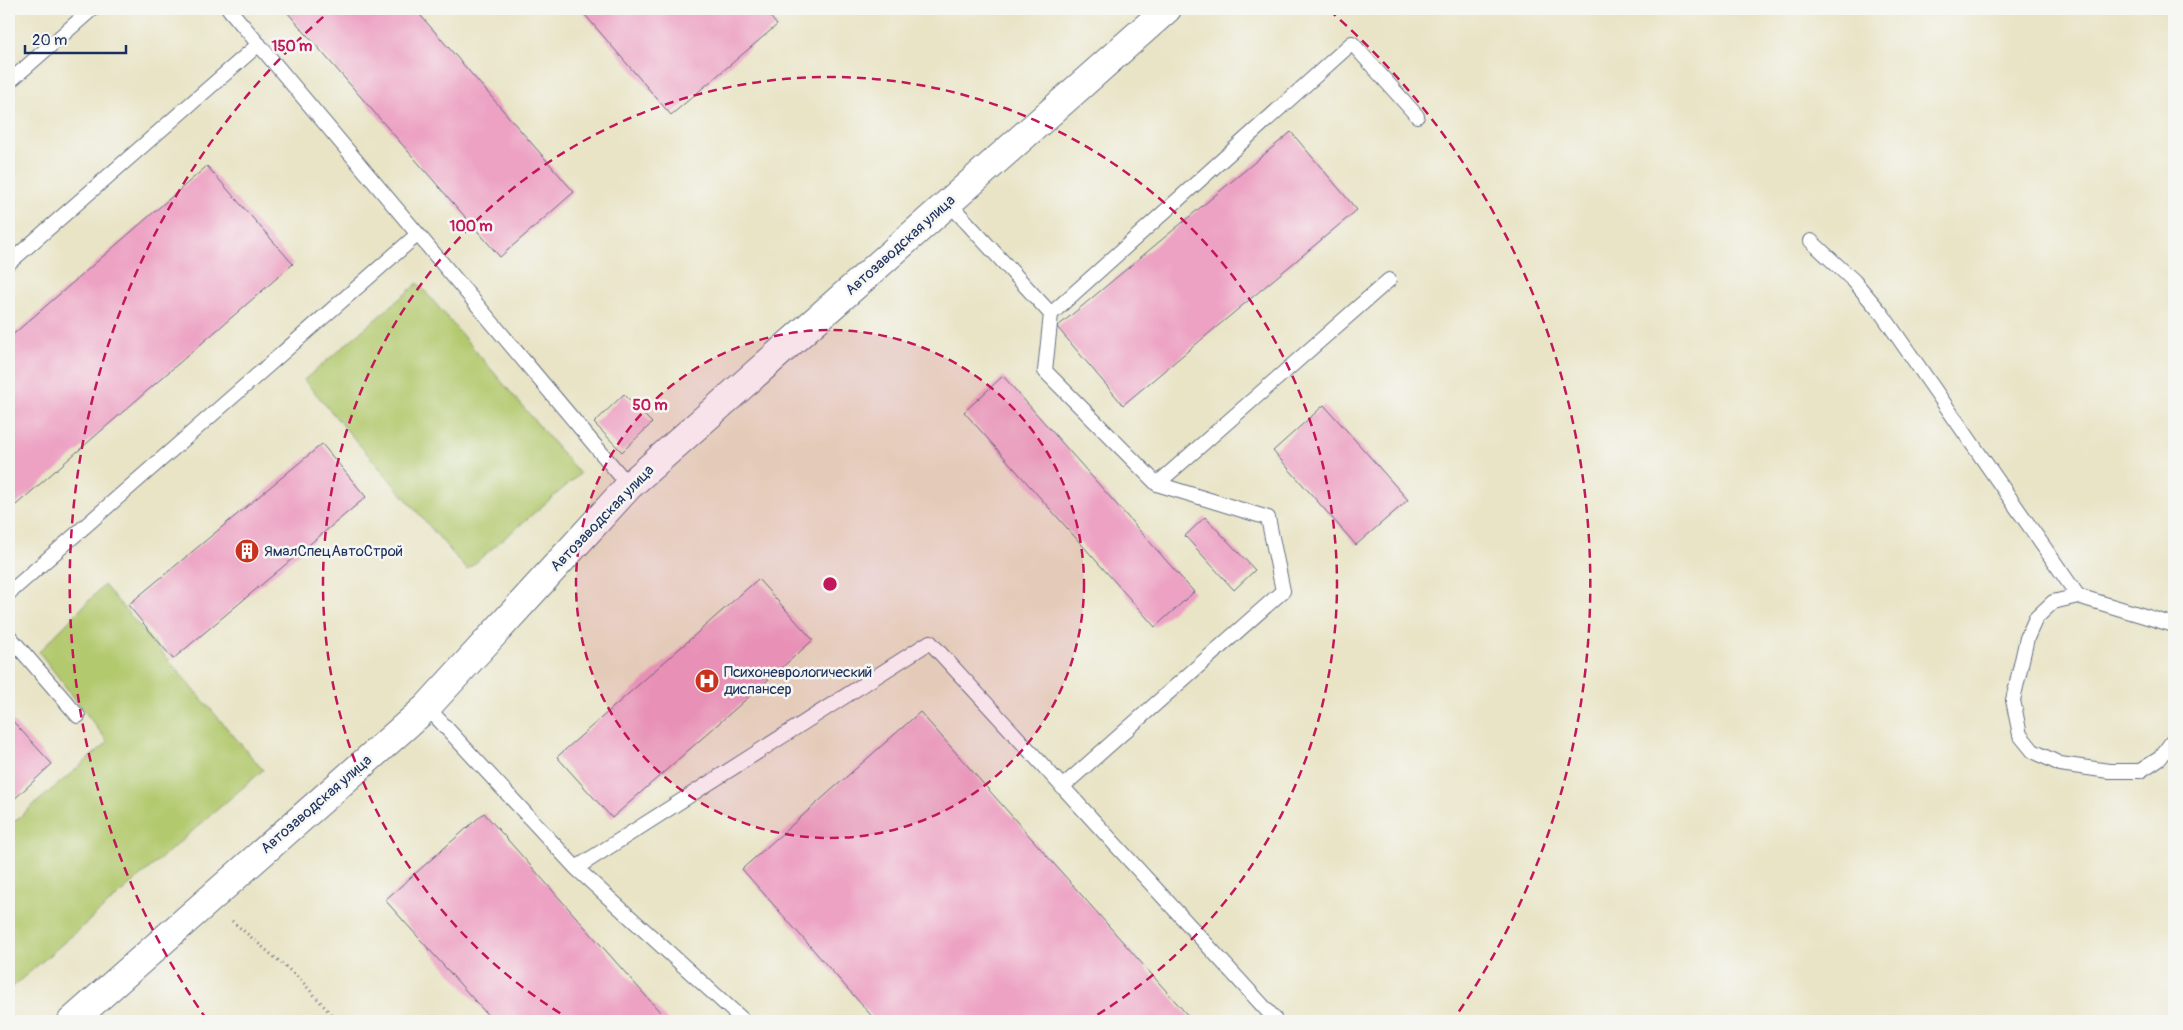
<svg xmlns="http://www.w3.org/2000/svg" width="2183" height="1030" viewBox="0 0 2183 1030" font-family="Pangolin,sans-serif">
<rect width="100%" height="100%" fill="#f6f6f2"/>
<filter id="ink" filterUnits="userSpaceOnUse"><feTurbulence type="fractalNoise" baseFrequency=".02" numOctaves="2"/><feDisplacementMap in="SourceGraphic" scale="10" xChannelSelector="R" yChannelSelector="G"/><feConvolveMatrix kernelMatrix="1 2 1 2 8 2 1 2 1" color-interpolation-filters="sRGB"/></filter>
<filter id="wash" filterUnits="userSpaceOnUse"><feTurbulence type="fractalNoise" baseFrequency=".0096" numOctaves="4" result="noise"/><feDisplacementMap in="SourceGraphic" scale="20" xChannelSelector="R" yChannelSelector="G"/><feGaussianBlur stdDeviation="1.12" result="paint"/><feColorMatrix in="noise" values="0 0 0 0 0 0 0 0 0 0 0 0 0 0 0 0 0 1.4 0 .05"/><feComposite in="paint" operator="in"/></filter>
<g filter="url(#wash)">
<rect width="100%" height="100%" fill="#e9e4c6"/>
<path fill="#b3c96e" stroke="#677c66" d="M 418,283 L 580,474 L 467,570 L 304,380 Z
M 104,585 L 263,770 L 9,990 L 9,826 L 108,742 L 39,652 Z"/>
<g id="blocks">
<path fill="#eda1c3" d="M 290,9 L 415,9 L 574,192 L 500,257 L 287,12 Z
M 580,9 L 764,9 L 777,25 L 671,115 Z
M 1291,132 L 1357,210 L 1123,405 L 1057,327 Z
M 207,166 L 293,264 L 9,511 L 9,338 Z
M 1003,376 L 1194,592 L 1155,627 L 964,412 Z
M 624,394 L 652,423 L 622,452 L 594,423 Z
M 1324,405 L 1408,500 L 1356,545 L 1273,451 Z
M 322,444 L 366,497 L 173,659 L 128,605 Z
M 1205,517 L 1255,570 L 1234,590 L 1185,536 Z
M 758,579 L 813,640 L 612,818 L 557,757 Z
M 920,712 L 1190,1018 L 1187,1021 L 876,1021 L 742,869 Z
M 9,717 L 52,764 L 9,804 Z
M 484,813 L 668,1021 L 493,1021 L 385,900 Z"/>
</g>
</g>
<g filter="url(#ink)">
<use href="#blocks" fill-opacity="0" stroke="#636e82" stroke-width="1"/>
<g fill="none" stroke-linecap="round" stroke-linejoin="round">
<defs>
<path id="service" d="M 229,9 L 629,486
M 9,82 L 92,9
M 948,202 L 1051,314 L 1352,43 L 1417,116
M 1811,241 L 1854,281 L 1882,314 L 2078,596
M 9,263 L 259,44
M 1051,314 L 1045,371 L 1157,484 L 1389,280
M 9,593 L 418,234
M 2174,625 L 2078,596 L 2053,602 L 2036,618 L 2027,638 L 2013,700 L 2020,735 L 2033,751 L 2060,764 L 2109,771 L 2140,771 L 2160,758 L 2174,739
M 9,636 L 78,716
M 427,707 L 576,868 L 744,1021
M 1062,787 L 1283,591 L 1268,518 L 1157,484
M 576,868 L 930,642 L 1274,1018 L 1270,1021"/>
<path id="secondary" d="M 72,1021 L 427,707 L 629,486 L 1167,9"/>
</defs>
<use href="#service" stroke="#636e82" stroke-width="16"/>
<use href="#secondary" stroke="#636e82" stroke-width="30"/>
<path stroke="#636e82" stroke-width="3" stroke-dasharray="1 4" stroke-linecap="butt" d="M 232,921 L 300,979 L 337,1021"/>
<use href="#service" stroke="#fff" stroke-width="14"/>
<use href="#secondary" stroke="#fff" stroke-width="28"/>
</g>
</g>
<circle cx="830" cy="584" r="254" fill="#c2185b" fill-opacity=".12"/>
<g fill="none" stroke="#c2185b" stroke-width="2.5" stroke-dasharray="9 6">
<circle cx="830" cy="584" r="254"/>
<path d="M573 1021A507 507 0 1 1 1087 1021"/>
<path d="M207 1020A761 761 0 0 1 331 10M1329 10A761 761 0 0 1 1453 1020"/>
</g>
<defs>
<symbol id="building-disc" viewBox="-11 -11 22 22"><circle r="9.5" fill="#c8321e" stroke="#f6f6f2"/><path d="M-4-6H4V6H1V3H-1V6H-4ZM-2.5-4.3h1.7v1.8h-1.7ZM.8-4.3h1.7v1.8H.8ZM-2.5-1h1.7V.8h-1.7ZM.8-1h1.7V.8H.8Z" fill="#fff"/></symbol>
<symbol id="hospital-disc" viewBox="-11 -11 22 22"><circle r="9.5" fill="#c8321e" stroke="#f6f6f2"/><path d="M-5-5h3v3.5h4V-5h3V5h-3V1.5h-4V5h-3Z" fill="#fff"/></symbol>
</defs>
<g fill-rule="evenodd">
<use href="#building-disc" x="233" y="537" width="28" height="28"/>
<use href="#hospital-disc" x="693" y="667" width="28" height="28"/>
</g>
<g text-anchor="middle" stroke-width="5" stroke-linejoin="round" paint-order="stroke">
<g font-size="15" fill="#1b2f5e" stroke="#f6f6f2">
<text transform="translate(900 245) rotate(-42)" y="5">Автозаводская улица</text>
<text transform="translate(602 518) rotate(-46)" y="5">Автозаводская улица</text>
<text transform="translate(316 804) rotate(-41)" y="5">Автозаводская улица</text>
</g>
<g font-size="15" fill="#1b2f5e" stroke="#f6f6f2" text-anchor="start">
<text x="264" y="556">ЯмалСпецАвтоСтрой</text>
<text x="724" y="677">Психоневрологический<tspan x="724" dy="17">диспансер</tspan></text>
</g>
</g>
<circle cx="830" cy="584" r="8" fill="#c2185b" stroke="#f6f6f2" stroke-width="2.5"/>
<g font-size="15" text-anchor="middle" font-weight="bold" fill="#c2185b" stroke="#f6f6f2" stroke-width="5" stroke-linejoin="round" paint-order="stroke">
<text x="292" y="51">150 m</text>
<text x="471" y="231">100 m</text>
<text x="650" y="410">50 m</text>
</g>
<rect width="2183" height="1030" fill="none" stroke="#f6f6f2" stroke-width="30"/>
<path d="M25 45v8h101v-8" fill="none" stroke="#1b2f5e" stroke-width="2.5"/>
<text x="32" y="45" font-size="15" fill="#1b2f5e" stroke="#f6f6f2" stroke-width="4" paint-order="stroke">20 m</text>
</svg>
